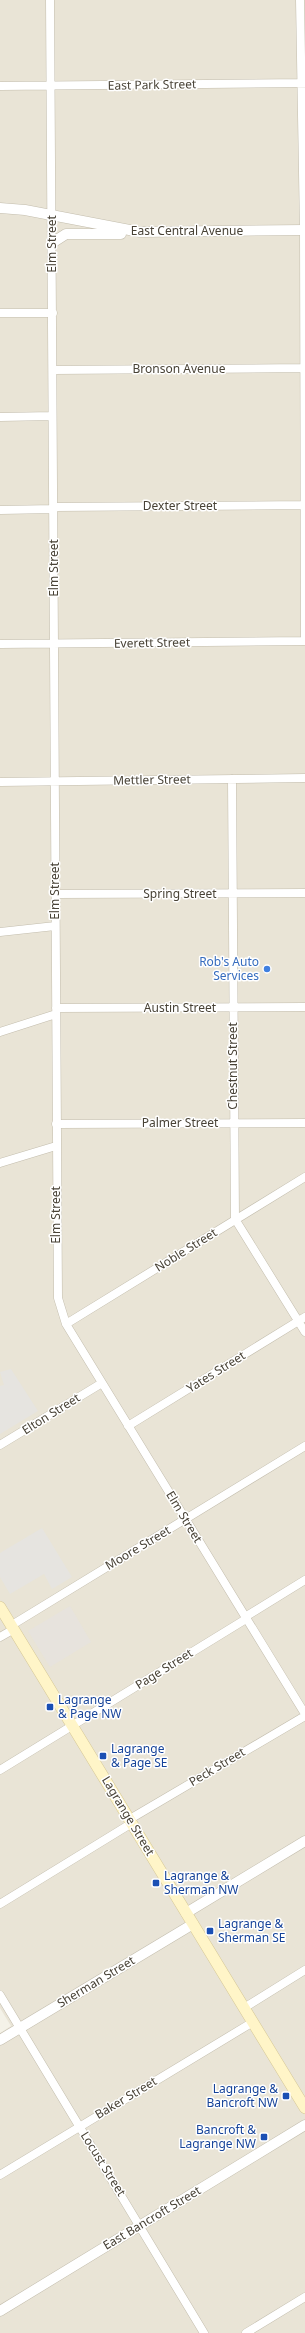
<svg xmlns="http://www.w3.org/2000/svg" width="305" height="2333" viewBox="0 0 305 2333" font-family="'Noto Sans',sans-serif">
<rect width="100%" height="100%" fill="#f4f2e8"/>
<path fill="#e9e4d6" d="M 0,0 L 305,0 L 305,2333 L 0,2333 L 0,2033 L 11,2026 L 0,2008 Z"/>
<path fill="#e7e3dd" d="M 70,1606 L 91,1642 L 50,1667 L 28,1631 Z"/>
<path fill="#e6e4e0" d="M 11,1369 L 38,1411 L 0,1434 L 0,1386 L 4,1385 L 0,1372 Z
M 42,1528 L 72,1577 L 52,1589 L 44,1574 L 10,1594 L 0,1577 L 0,1553 Z"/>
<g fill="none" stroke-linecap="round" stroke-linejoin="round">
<defs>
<path id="minor" d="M 50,0 L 58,1298 L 66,1324 L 305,1714
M 300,0 L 304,230 L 305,637
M 0,86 L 305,83
M 0,313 L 53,313
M 53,370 L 305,368
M 0,417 L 52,416
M 54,507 L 305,505
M 0,510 L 54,509
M 0,644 L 305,641
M 232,779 L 235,1219 L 305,1332
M 0,782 L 305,778
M 55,894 L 305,893
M 0,932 L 55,926
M 56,1008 L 305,1007
M 0,1032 L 56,1014
M 56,1124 L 305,1123
M 0,1163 L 56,1146
M 66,1324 L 305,1177
M 128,1426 L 305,1317
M 0,1445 L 102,1383
M 245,1617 L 305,1580
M 12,1625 L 305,1446
M 0,1637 L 14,1629
M 0,1770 L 246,1619
M 130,1819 L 305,1716
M 0,1904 L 132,1823
M 0,1995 L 204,2333
M 244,2008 L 305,1970
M 0,2175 L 253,2022
M 246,2333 L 305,2297"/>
<path id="tertiary" d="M 0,208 L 25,210 L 140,232 L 305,230
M 52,243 L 66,234 L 121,234
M 186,1913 L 305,1841
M 0,2040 L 193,1924
M 0,2311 L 305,2125"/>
<path id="secondary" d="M 0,1607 L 305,2108"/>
</defs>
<use href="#minor" stroke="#c3bdad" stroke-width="9"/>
<use href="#tertiary" stroke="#c3bdad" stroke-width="11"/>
<use href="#secondary" stroke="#d6c897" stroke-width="12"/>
<use href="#minor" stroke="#fff" stroke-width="8"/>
<use href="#tertiary" stroke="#fff" stroke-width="10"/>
<use href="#secondary" stroke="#fff5c8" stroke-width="11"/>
</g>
<circle fill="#3f7fe0" stroke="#fff" stroke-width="1.5" cx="267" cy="969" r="4"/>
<g fill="#1a4fb4" stroke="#fff" stroke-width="1.5">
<rect x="46" y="1703" width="8" height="8" rx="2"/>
<rect x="99" y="1752" width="8" height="8" rx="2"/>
<rect x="152" y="1879" width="8" height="8" rx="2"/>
<rect x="206" y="1927" width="8" height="8" rx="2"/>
<rect x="282" y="2092" width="8" height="8" rx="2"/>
<rect x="260" y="2133" width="8" height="8" rx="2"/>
</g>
<g text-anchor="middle" stroke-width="3" stroke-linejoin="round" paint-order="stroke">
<g font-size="12" fill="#484236" stroke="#fff">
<text transform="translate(152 85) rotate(-1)" y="4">East Park Street</text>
<text x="187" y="235">East Central Avenue</text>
<text transform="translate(52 244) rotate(-90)" y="4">Elm Street</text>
<text x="179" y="373">Bronson Avenue</text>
<text x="180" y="510">Dexter Street</text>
<text transform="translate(54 568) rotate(-90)" y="4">Elm Street</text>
<text transform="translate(152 643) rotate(-1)" y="4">Everett Street</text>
<text transform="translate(152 780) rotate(-1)" y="4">Mettler Street</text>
<text transform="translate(55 891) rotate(-90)" y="4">Elm Street</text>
<text x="180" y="898">Spring Street</text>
<text x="180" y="1012">Austin Street</text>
<text transform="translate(233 1066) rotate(-90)" y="4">Chestnut Street</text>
<text x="180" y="1127">Palmer Street</text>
<text transform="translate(56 1215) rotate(-90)" y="4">Elm Street</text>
<text transform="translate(186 1250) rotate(-32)" y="4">Noble Street</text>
<text transform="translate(216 1372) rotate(-32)" y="4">Yates Street</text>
<text transform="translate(51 1414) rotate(-32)" y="4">Elton Street</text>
<text transform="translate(184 1517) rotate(59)" y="4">Elm Street</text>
<text transform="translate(138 1548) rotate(-31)" y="4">Moore Street</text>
<text transform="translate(164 1669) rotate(-32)" y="4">Page Street</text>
<text transform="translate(217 1767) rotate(-31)" y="4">Peck Street</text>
<text transform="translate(128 1816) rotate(59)" y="4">Lagrange Street</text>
<text transform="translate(96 1982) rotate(-31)" y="4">Sherman Street</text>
<text transform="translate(126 2098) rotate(-31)" y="4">Baker Street</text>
<text transform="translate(103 2164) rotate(58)" y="4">Locust Street</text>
<text transform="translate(152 2218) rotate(-31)" y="4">East Bancroft Street</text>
</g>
<g font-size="12" fill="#366cbe" stroke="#fff" text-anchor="end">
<text x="259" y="966">Rob's Auto<tspan x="259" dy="14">Services</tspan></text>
</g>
<g font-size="12" fill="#164399" stroke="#fff" text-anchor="start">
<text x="58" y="1704">Lagrange<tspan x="58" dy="14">&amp; Page NW</tspan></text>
<text x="111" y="1753">Lagrange<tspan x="111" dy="14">&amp; Page SE</tspan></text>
<text x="164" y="1880">Lagrange &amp;<tspan x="164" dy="14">Sherman NW</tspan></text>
<text x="218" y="1928">Lagrange &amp;<tspan x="218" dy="14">Sherman SE</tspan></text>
<text x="278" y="2093" text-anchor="end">Lagrange &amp;<tspan x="278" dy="14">Bancroft NW</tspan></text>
<text x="256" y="2134" text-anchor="end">Bancroft &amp;<tspan x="256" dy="14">Lagrange NW</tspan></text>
</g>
</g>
</svg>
